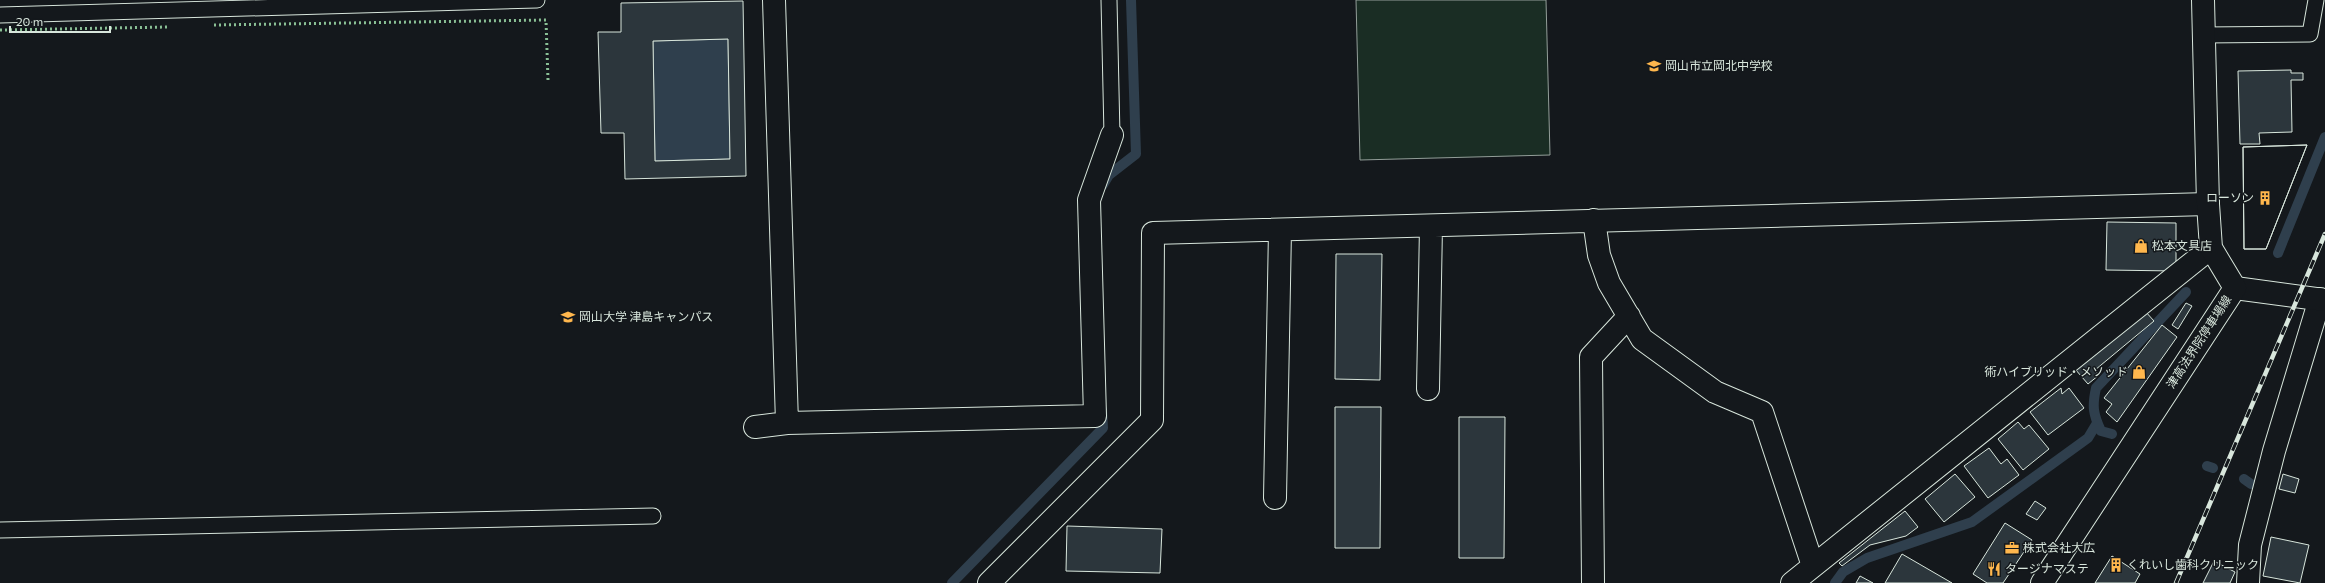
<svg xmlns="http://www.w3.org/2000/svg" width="2325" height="583" viewBox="0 0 2325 583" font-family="Commissioner,'Noto Sans JP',sans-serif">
<rect width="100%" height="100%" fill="#14181c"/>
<path fill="#1a2d24" stroke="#939e99" d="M 1356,0 L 1546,0 L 1550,155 L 1360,160 Z"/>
<path fill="#2f3f4d" stroke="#939e99" d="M 728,39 L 730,159 L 655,161 L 653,41 Z"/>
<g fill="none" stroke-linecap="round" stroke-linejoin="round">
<path stroke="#2f3f4d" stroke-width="10" d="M 1103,185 L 1109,175 L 1136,154 L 1131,0
M 2278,253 L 2325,137
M 2112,434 L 2101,431 C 2093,414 2092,406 2096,388 L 2186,292
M 2207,466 L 2213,468
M 2244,479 L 2251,484
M 952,583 L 1103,428 L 1102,410
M 1835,583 L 1843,572 L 1867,558 L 1972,522 L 2088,438 L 2097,423"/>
</g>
<path fill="#2c363c" stroke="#d8e6dc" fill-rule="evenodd" d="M 743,1 L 746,176 L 625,179 L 624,133 L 601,133 L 598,32 L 621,32 L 621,3 ZM 728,39 L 730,159 L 655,161 L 653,41 Z
M 2291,70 L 2291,73 L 2303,73 L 2303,80 L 2291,80 L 2292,132 L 2259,133 L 2260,144 L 2240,144 L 2238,71 Z
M 2307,145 L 2266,249 L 2244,249 L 2243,147 Z
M 2307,145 L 2266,249 L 2244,249 L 2243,147 Z
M 2107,222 L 2176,223 L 2176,271 L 2106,270 Z
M 1336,254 L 1382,254 L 1380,380 L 1335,379 Z
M 2186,303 L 2192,306 L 2178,329 L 2172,325 Z
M 2145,311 L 2154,321 L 2095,370 L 2099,375 L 2088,384 L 2075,369 Z
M 2162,325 L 2177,337 L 2117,422 L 2106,412 L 2112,404 L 2104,398 Z
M 2061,388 L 2062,394 L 2069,388 L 2084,408 L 2048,435 L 2030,412 Z
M 1335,407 L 1381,407 L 1380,548 L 1335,548 Z
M 1459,417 L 1505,417 L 1504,558 L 1459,558 Z
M 2018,422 L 2024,429 L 2029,425 L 2049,449 L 2023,470 L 1998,439 Z
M 1989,448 L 2001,464 L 2007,459 L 2019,475 L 1988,498 L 1964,466 Z
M 1955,474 L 1975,497 L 1944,522 L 1925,499 Z
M 2283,474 L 2299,479 L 2295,493 L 2279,489 Z
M 2035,501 L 2046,508 L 2037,520 L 2026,514 Z
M 1905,511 L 1918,527 L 1906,536 L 1870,545 L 1842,566 L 1839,563 Z
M 2005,523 L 2032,540 L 2003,583 L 1987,583 L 1973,574 Z
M 1067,526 L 1162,529 L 1160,573 L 1066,571 Z
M 2271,537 L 2309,545 L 2300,583 L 2263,576 Z
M 1902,554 L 1952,583 L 1885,583 Z
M 2112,556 L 2140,574 L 2135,583 L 2095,583 Z
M 2214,561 L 2235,572 L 2230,583 L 2203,583 Z
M 1860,576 L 1873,583 L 1856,583 Z"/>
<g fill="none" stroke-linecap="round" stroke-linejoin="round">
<defs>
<path id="service" d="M 1109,0 L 1112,135
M 0,15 L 537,0
M 2203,35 L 2310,34 L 2316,0
M 0,530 L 653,516"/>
<path id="minor" d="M 774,0 L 787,423
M 1594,220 L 1599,255 L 1609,283 L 1642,339 L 1715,392 L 1762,412 L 1813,566
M 1428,389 L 1431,226
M 755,427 L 787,423 L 1095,416 L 1089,200 L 1112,135
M 1275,498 L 1280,230
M 989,583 L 1152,420 L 1153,233 L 2208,204
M 1593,583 L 1591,357 L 1629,316
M 1792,583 L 2211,248
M 2248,583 L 2250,545 L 2274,451 L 2320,299"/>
<path id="tertiary" d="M 2235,288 L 2325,300"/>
<path id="secondary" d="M 2042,583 L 2235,288 L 2211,248 L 2208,204 L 2203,0"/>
</defs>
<use href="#service" stroke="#d8e6dc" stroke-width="17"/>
<use href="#minor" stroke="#d8e6dc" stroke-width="24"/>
<use href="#tertiary" stroke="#d8e6dc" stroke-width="24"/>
<use href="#secondary" stroke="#d8e6dc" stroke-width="24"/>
<use href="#service" stroke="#14181c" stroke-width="15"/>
<use href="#minor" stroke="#14181c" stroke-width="22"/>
<use href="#tertiary" stroke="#14181c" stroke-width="22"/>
<use href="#secondary" stroke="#14181c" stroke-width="22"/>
<defs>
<path id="rail" d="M 2176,583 L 2325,234"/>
</defs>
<use href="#rail" stroke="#d8e6dc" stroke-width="4.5"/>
<use href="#rail" stroke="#14181c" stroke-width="3" stroke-dasharray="9" stroke-linecap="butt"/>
<path stroke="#8ac095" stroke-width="3" stroke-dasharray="2 3" stroke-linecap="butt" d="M 214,25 L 546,20 L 548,80
M 0,30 L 169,27"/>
</g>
<defs>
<symbol id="school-bare" viewBox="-9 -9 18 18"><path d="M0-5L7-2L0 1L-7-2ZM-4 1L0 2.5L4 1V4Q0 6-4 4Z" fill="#ffb74d" stroke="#14181c" stroke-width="2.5" paint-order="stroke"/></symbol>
<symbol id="building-bare" viewBox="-9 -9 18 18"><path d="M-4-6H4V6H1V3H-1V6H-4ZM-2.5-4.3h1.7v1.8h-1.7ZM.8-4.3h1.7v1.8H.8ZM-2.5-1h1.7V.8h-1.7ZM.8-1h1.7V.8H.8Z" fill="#ffb74d" stroke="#14181c" stroke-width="2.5" paint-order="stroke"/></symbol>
<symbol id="shop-bare" viewBox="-9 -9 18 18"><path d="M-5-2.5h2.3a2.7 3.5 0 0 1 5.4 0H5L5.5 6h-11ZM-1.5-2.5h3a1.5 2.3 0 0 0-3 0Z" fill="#ffb74d" stroke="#14181c" stroke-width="2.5" paint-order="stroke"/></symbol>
<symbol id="university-bare" viewBox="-9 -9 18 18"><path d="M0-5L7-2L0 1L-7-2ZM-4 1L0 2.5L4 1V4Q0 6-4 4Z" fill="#ffb74d" stroke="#14181c" stroke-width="2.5" paint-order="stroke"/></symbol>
<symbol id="office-bare" viewBox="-9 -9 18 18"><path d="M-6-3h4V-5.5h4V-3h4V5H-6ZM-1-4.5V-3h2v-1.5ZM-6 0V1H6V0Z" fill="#ffb74d" stroke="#14181c" stroke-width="2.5" paint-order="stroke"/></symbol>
<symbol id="restaurant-bare" viewBox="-9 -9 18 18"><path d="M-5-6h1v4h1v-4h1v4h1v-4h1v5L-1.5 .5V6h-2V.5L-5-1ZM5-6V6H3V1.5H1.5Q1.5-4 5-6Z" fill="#ffb74d" stroke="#14181c" stroke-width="2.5" paint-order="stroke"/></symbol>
</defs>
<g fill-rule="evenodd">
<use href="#school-bare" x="1644" y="56" width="20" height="20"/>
<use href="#building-bare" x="2255" y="188" width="20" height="20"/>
<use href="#shop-bare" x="2131" y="236" width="20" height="20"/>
<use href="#university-bare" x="558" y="307" width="20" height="20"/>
<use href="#shop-bare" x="2129" y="362" width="20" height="20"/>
<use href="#office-bare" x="2002" y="538" width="20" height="20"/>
<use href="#building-bare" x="2106" y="555" width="20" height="20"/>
<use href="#restaurant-bare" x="1984" y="559" width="20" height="20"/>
</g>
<g text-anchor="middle" stroke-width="3" stroke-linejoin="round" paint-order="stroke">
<g font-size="12" fill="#d8e6dc" stroke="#14181c" text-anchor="start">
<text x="1665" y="70">岡山市立岡北中学校</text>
<text x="2254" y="202" text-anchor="end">ローソン</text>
<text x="2152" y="250">松本文具店</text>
<text x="579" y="321">岡山大学 津島キャンパス</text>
<text x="2128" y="376" text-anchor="end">術ハイブリッド・メソッド</text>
<text x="2023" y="552">株式会社大広</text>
<text x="2127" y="569">くれいし歯科クリニック</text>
<text x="2005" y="573">タージナマステ</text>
</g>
<g font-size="12" fill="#d8e6dc" stroke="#14181c">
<text transform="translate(2199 342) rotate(-57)" y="4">津高法界院停車場線</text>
</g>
</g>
<path d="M10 26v6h100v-6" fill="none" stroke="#d8e6dc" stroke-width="2"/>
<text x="16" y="26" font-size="12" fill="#d8e6dc" stroke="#14181c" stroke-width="3" paint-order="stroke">20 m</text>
</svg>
